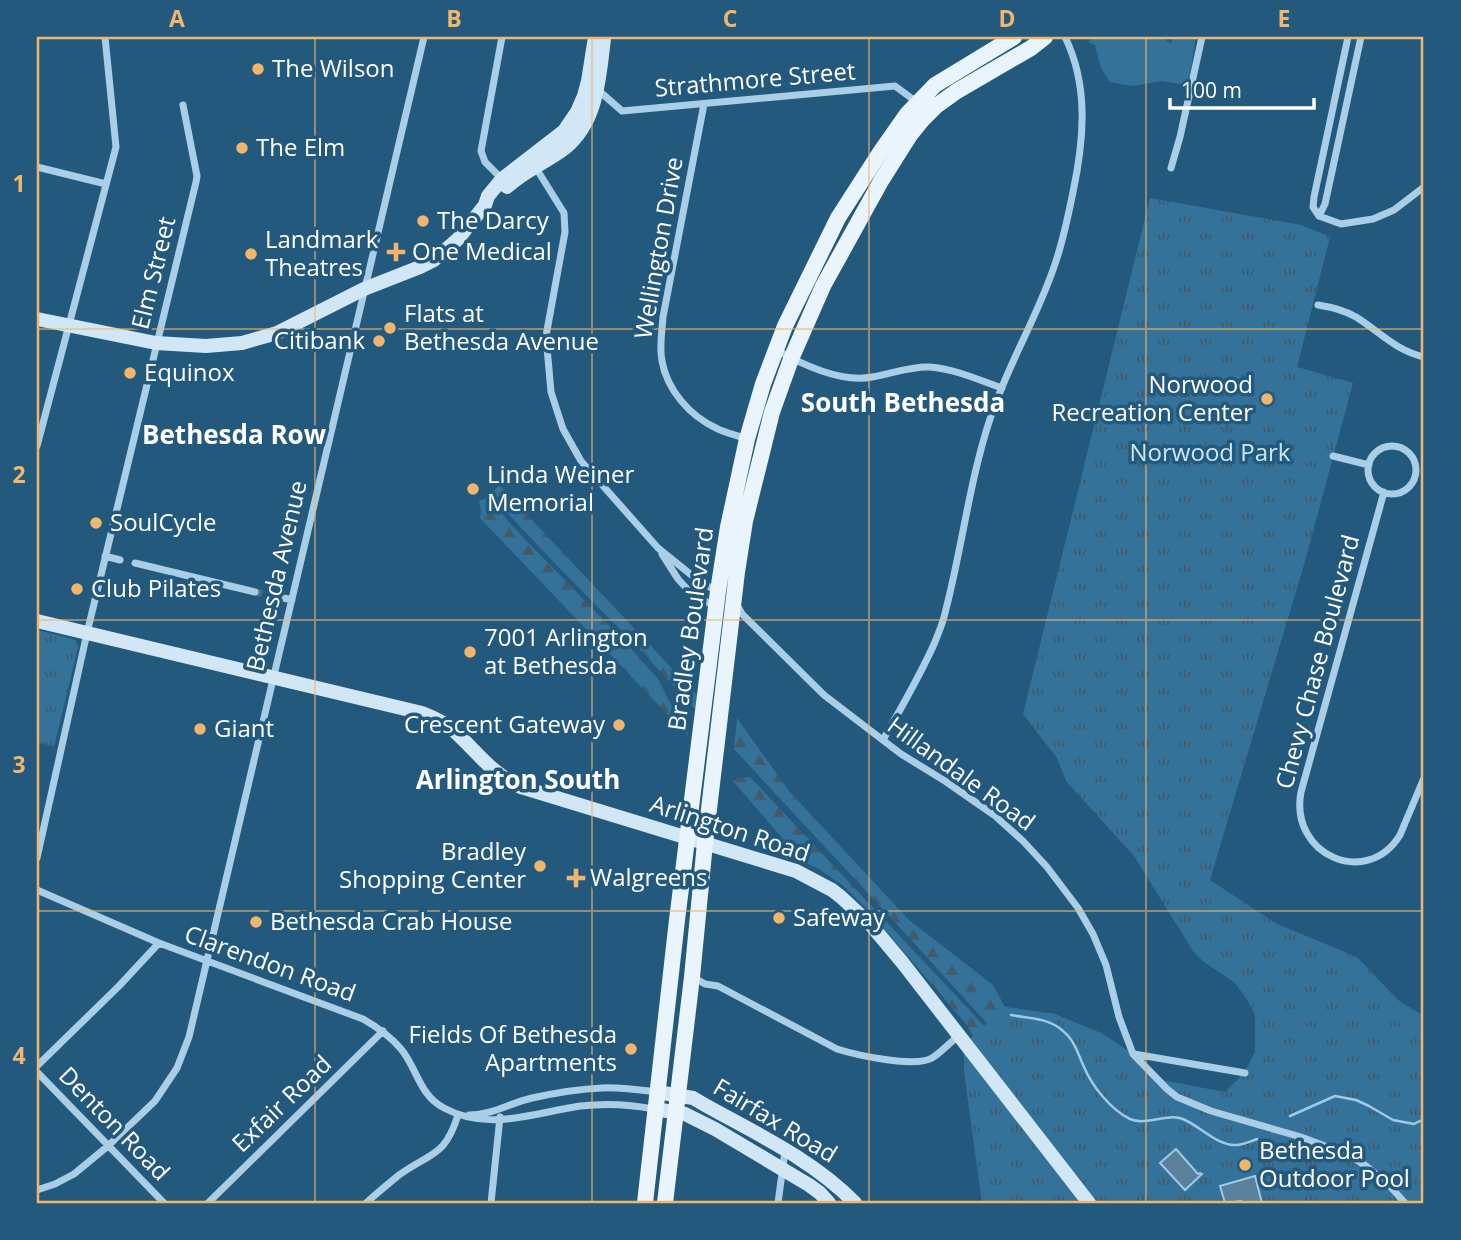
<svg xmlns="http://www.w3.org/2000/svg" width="1461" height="1240" viewBox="0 0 1461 1240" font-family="'Open Sans',sans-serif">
<defs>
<pattern id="forest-firs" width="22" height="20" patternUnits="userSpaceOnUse" patternTransform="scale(1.75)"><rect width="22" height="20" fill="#34729a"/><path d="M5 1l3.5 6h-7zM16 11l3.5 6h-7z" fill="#425b6b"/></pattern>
<pattern id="park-tufts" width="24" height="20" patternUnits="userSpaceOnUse" patternTransform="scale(1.75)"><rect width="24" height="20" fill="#34729a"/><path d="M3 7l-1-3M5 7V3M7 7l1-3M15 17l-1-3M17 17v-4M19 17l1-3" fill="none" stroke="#425b6b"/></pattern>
</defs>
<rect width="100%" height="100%" fill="#24597e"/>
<path fill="#34729a" d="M 1092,37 L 1167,37 L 1166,41 L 1171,43 L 1173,37 L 1196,37 L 1188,85 L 1161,81 L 1133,86 L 1110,82 L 1101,68 L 1095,45 L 1088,42 Z"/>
<path fill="url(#forest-firs)" d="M 499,485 L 697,695 L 695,709 C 669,681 644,653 618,627 C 574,583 532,541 491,494 Z
M 488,498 L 515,529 L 624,641 L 658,679 L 669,701 L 687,728 L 688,736 L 480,518 L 481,512 L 479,501 Z
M 737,718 L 789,791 L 909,920 L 993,985 L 1005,1007 L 1054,1014 L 1101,1033 L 1133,1054 L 1110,1159 L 905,933 L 734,749 Z
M 750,777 L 976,1017 L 1108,1163 L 983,1052 L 966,1024 L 869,911 L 842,885 L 819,869 L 802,861 L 733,781 L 739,778 Z"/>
<path fill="url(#park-tufts)" d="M 1150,198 L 1301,225 L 1330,237 L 1297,367 L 1353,383 L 1305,561 L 1210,880 L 1277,924 L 1357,957 L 1398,1000 L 1424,1016 L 1424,1203 L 982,1203 L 964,1072 L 964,1044 L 1005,1007 L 1054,1014 L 1101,1033 L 1133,1054 L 1156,1079 L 1225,1092 L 1244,1073 L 1255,1052 L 1255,1015 L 1246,998 L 1234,982 L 1204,962 L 1193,951 L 1134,856 L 1066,781 L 1057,758 L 1023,714 Z
M 37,630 L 72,639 L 76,641 L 78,647 L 54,747 L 37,742 Z"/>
<path fill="#5a819b" stroke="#9dcbe7" stroke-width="2" d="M 1176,1149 L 1198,1174 L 1200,1173 L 1202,1174 L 1185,1190 L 1160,1163 Z
M 1255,1176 L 1262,1203 L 1242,1203 L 1241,1201 L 1225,1203 L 1220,1186 Z"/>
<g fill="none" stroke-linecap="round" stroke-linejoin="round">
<path stroke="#9dcbe7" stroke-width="2.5" d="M 1011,1015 C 1026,1018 1045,1018 1058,1027 C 1075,1039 1076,1050 1084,1067 C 1092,1086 1111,1110 1130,1119 C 1146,1126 1167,1113 1183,1119 C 1200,1126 1217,1146 1236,1145 C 1243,1145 1251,1141 1257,1139
M 1290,1116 L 1335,1096 L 1356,1100 L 1369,1106 L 1393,1120 L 1414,1124 L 1424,1119"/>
<path stroke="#457291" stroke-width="7" stroke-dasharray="7 3.5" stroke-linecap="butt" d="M 255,592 L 275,596"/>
<path stroke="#a9cee6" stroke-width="7" d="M 502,37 L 481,151 L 485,162 L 503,180
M 598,90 L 622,111 L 895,86 L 918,103
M 704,104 L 663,317 C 662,332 659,347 662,361 C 667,390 690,416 716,428 C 725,433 737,435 747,439
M 37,167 L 106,184
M 536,168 L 564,213 L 565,232 L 546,336 L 551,392 L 563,429 L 581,461 L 658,548 L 700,582 L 717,591
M 1171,168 L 1180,137 L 1202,37
M 1319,216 L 1325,204 L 1361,37
M 1319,216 L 1313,207 L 1314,197 L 1348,37
M 1319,216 L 1341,224 L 1373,219 L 1394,210 L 1424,187
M 1318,305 C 1331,307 1344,310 1356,317 C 1380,332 1395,350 1424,357
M 775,349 C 801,364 841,383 872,377 C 891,374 910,366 930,367 C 955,369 979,380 1002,388
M 37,446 L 116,147 L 105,37
M1368 470a24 24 0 1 1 48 0a24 24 0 1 1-48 0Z
M 1333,456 L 1369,465
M 1384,492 L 1301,792 C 1289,855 1367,889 1400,835 L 1424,778
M 662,554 L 678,579 L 689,591 L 715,607
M 105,556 L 120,560
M 135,563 L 255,592
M 275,596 L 292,600
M 737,605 L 742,614 L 824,695 L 901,754 L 945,781 L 994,815 L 1023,841 L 1047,867 L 1078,908 L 1093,934 L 1106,965 L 1119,1017 L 1133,1054 L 1167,1089 L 1177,1097 L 1211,1111 L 1301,1137 L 1349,1155 L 1366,1166 L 1389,1185 L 1405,1203
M 883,740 C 901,708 920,676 935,642 C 938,634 942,625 944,617 C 962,550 969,481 991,416 C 1008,364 1038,316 1055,264 C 1063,241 1068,217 1073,192 C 1084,140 1089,86 1065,37
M 37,858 L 87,633 L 196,182 L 197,176 L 183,105
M 37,890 L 159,943 L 363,1019 C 377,1027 390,1036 401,1049 C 417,1068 419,1095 444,1108 C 488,1132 534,1113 580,1106 C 606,1103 629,1104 654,1109
M 693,977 L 705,984 L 718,986 L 837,1049 C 856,1055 915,1068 932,1058 C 938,1055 952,1041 958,1036
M 1134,1054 L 1245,1073
M 37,1066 L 119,986 L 159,943
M 37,1072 L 164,1203
M 469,1115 C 492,1115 510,1103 532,1098 C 555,1093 579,1089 602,1088 C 620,1087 639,1090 657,1092
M 37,1190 L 55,1184 L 74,1174 L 108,1146 L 155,1101 L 177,1068 L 189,1037 L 424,37
M 208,1203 L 383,1031
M 366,1203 C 376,1194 388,1184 399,1175 C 431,1152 445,1157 458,1115
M 491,1203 L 500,1117
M 778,1203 L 785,1151"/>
<path stroke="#d2e7f5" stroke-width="14" d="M 507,187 C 524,171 547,162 565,148 C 598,121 599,77 604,39
M 37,319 L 156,343 L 206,346 L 242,343 L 277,333 L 364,289 L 420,267 L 434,260 L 458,239 L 485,205 L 488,196 L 502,179 L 564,131 L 577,112 L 584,96 L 588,81 L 595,37
M 37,621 L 422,713 C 432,717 444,722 452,729 C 476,750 490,773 521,787 L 796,871 L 832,890 L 841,897 L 871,925 L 902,962 L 1089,1203
M 657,1092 L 693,1098 L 705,1105 C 757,1134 813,1160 855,1203
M 655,1109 L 685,1114 L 715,1129 L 809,1185 L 820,1193 L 829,1203"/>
<path stroke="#eaf4fd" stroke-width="16" d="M 645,1203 L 677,920 L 718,591 L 728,527 L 747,439 L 763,384 L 785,326 L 838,218 L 881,151 L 907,114 L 935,85 L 1014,37
M 665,1203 L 692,977 L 705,843 L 737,572 L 745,521 L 772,412 L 791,359 L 823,286 L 881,181 L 910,135 L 923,119 L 936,106 L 957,91 L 1031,48 L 1045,37"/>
</g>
<path fill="none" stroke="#f1b66c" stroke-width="2" stroke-opacity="0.55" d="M 315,37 L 315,1203M 592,37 L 592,1203M 869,37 L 869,1203M 1146,37 L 1146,1203M 37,329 L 1424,329M 37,620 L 1424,620M 37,911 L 1424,911"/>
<g fill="#f1b66c" stroke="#24597e" stroke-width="2.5">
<circle cx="258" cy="69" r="7"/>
<circle cx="242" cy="148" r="7"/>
<circle cx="423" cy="221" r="7"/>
<path d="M392.5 241.5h7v7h7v7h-7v7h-7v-7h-7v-7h7z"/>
<circle cx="251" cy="254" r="7"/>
<circle cx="390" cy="328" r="7"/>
<circle cx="379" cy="341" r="7"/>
<circle cx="130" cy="373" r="7"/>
<circle cx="1267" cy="399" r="7"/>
<circle cx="473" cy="489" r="7"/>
<circle cx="96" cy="523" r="7"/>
<circle cx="77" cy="589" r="7"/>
<circle cx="470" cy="652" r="7"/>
<circle cx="619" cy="725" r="7"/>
<circle cx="200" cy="729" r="7"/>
<circle cx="540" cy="866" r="7"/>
<path d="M572.5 867.5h7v7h7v7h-7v7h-7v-7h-7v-7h7z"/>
<circle cx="779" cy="918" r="7"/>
<circle cx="256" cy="922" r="7"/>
<circle cx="631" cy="1049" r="7"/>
<circle cx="1245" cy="1165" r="7"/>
</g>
<g text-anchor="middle" stroke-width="7" stroke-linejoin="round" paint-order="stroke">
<g font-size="24" fill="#fff" stroke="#24597e" text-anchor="start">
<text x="272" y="77">The Wilson</text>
<text x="256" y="156">The Elm</text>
<text x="437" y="229">The Darcy</text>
<text x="265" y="248">Landmark<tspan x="265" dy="28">Theatres</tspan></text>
<text x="412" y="260">One Medical</text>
<text x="404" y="322">Flats at<tspan x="404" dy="28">Bethesda Avenue</tspan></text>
<text x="365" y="349" text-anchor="end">Citibank</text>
<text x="144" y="381">Equinox</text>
<text x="1253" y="393" text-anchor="end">Norwood<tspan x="1253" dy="28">Recreation Center</tspan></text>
<text x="487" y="483">Linda Weiner<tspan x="487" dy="28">Memorial</tspan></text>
<text x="110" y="531">SoulCycle</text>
<text x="91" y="597">Club Pilates</text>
<text x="484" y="646">7001 Arlington<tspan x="484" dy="28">at Bethesda</tspan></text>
<text x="605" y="733" text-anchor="end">Crescent Gateway</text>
<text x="214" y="737">Giant</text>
<text x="526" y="860" text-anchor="end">Bradley<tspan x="526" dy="28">Shopping Center</tspan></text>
<text x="590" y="886">Walgreens</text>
<text x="793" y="926">Safeway</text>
<text x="270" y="930">Bethesda Crab House</text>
<text x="617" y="1043" text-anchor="end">Fields Of Bethesda<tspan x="617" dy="28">Apartments</tspan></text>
<text x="1259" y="1159">Bethesda<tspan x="1259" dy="28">Outdoor Pool</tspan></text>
</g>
<g font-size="24" fill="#fff" stroke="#24597e">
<text transform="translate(755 80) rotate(-5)" y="8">Strathmore Street</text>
<text transform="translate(659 248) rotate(-80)" y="8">Wellington Drive</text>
<text transform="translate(154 273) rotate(-76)" y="8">Elm Street</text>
<text transform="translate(277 576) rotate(-77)" y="8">Bethesda Avenue</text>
<text transform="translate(691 629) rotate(-82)" y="8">Bradley Boulevard</text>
<text transform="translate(1318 662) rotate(-75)" y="8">Chevy Chase Boulevard</text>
<text transform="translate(961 774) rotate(36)" y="8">Hillandale Road</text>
<text transform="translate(730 829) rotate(18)" y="8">Arlington Road</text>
<text transform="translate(270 964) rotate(20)" y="8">Clarendon Road</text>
<text transform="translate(282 1104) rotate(-44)" y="8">Exfair Road</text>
<text transform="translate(775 1121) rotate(31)" y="8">Fairfax Road</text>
<text transform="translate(114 1124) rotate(46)" y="8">Denton Road</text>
</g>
<g font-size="24" fill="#cce5f5" stroke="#24597e">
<text x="1210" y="461">Norwood Park</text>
</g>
<g font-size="26" font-weight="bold" fill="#fff" stroke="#24597e">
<text x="903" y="412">South Bethesda</text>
<text x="234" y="444">Bethesda Row</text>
<text x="518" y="789">Arlington South</text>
</g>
</g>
<rect width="1461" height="1240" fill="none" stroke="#24597e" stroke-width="77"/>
<path d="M1170 98v10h144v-10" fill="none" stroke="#ffffff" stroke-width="3.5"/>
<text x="1181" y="98" font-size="21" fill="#ffffff" stroke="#24597e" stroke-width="5" paint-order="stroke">100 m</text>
<rect x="38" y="38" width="1384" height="1164" fill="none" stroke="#f1b66c" stroke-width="2.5"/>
<g font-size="23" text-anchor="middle" font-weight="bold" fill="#f1b66c">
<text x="177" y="27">A</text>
<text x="454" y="27">B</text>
<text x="730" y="27">C</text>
<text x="1007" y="27">D</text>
<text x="1284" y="27">E</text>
<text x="19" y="192">1</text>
<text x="19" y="483">2</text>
<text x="19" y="773">3</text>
<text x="19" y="1064">4</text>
</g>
</svg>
